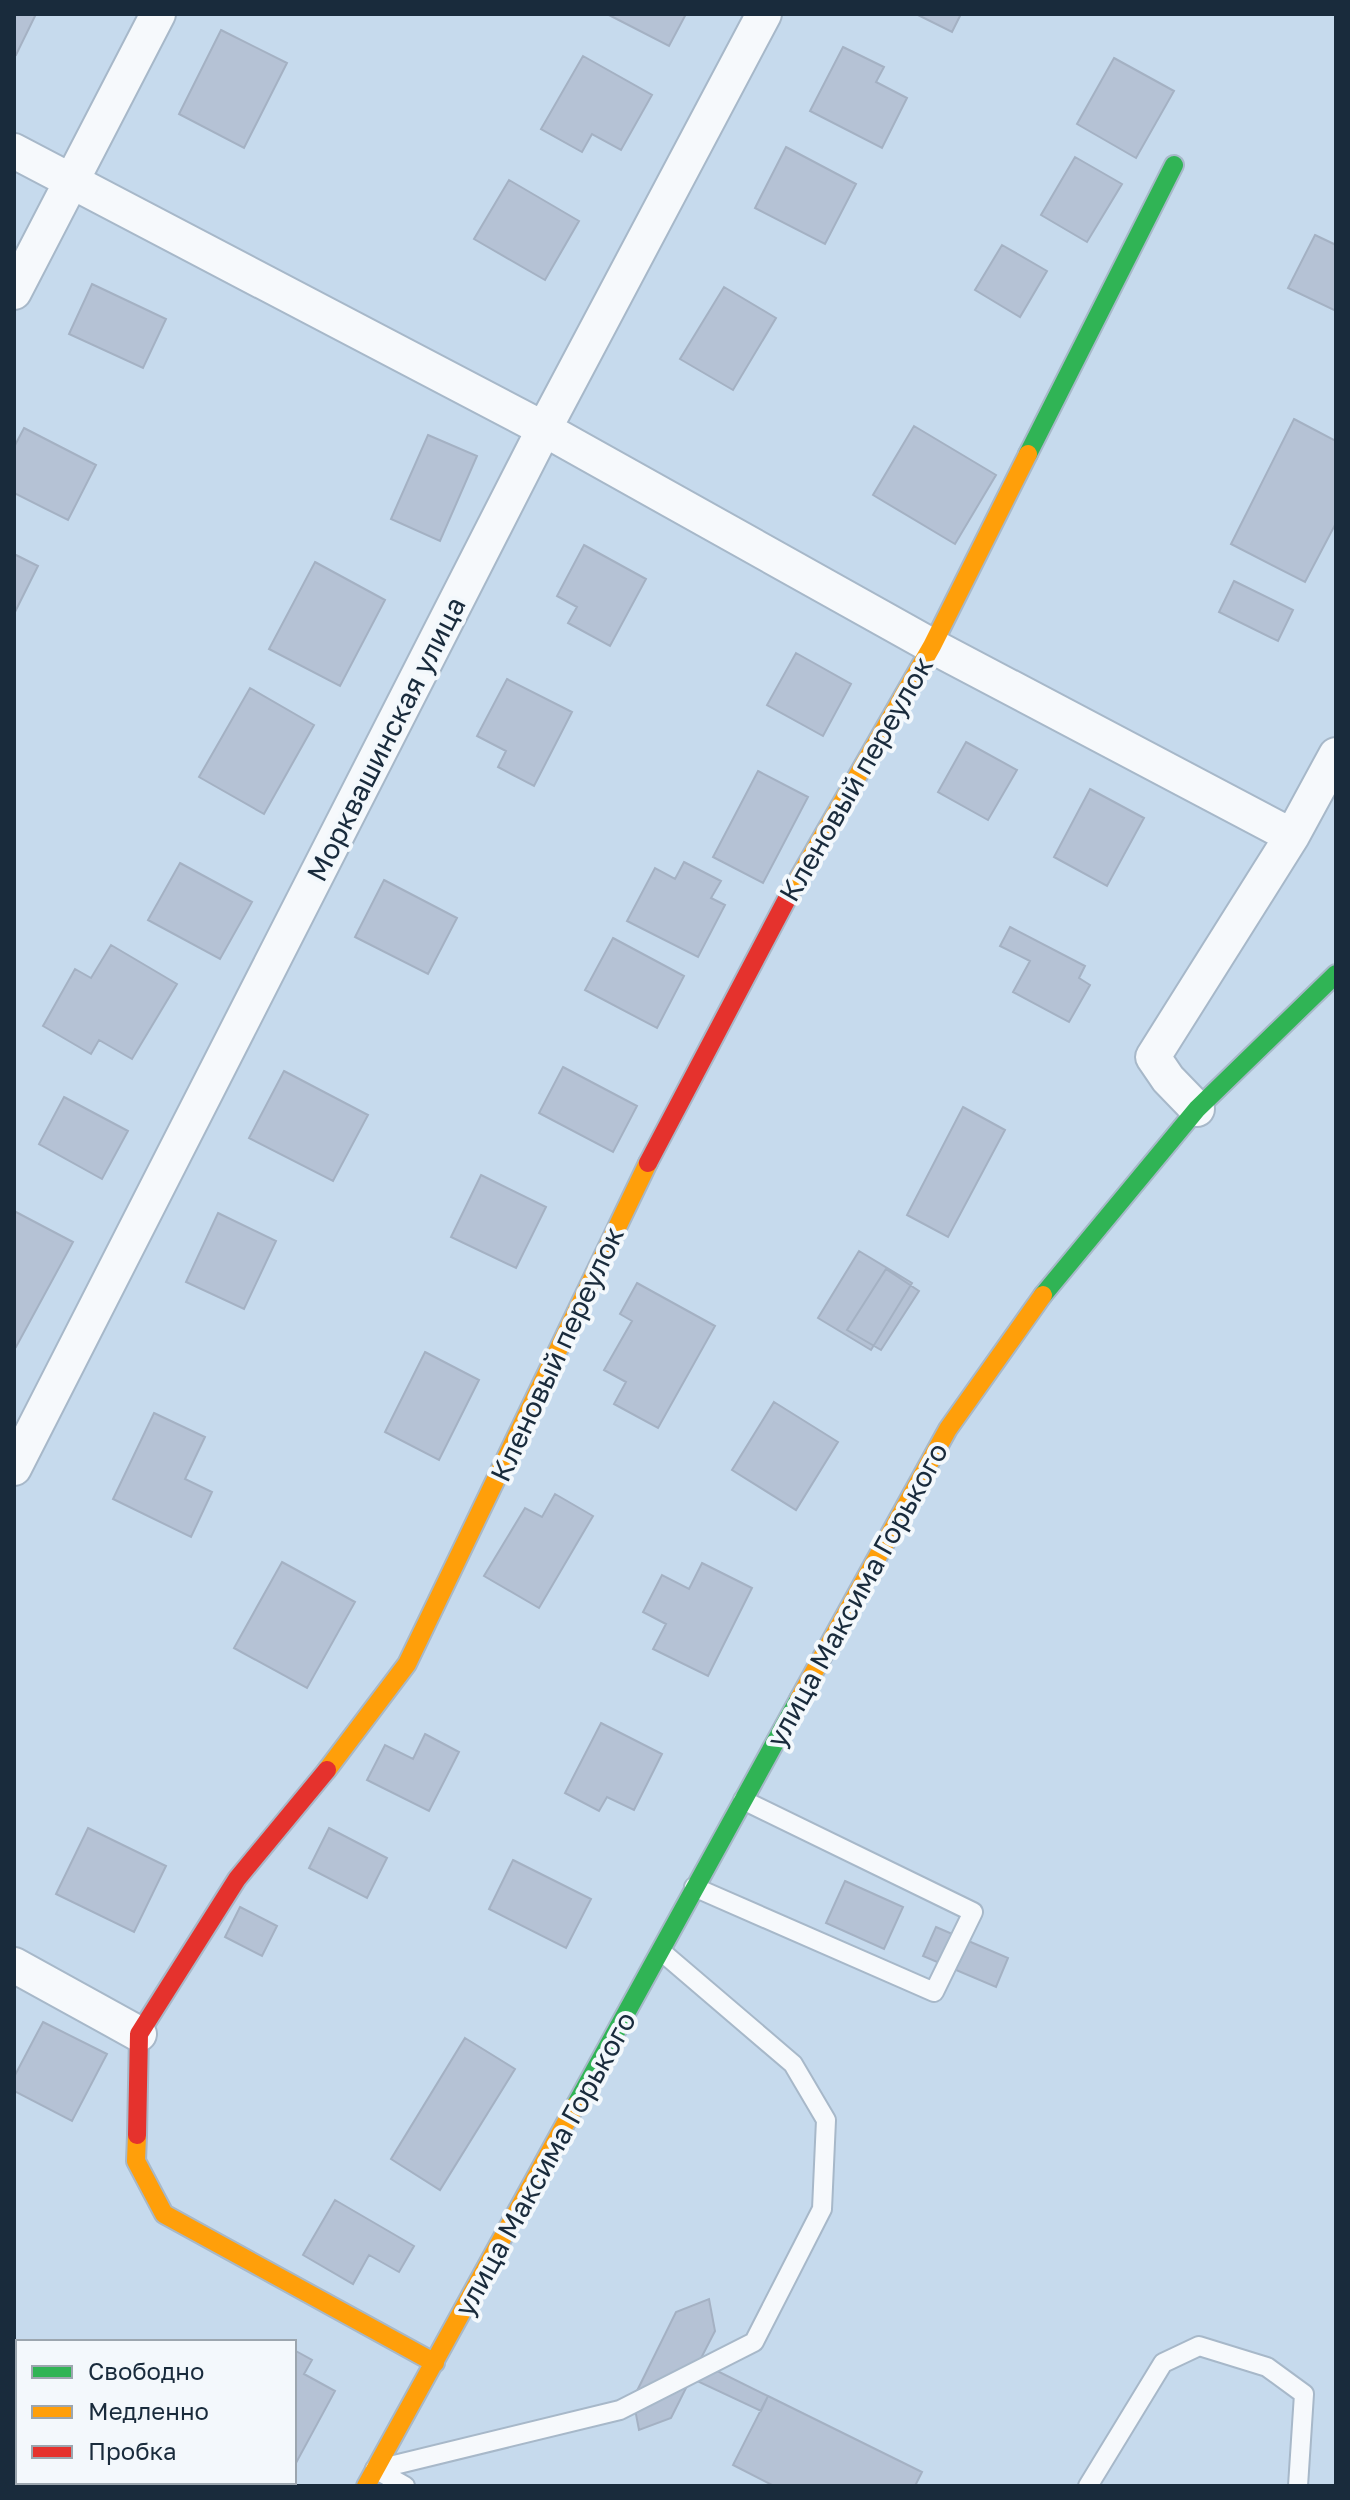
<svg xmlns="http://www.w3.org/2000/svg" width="1350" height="2500" viewBox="0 0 1350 2500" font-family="'Golos Text',sans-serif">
<rect width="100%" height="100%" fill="#c6daed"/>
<path fill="#b5c2d5" stroke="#a4b1c3" stroke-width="2" d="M 14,14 L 36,14 L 16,55 L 14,54 Z
M 607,14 L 686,14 L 669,46 Z
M 916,14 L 961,14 L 952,32 Z
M 221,30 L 287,63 L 244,148 L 179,114 Z
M 843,47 L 884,67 L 876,82 L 907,98 L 882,148 L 810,111 Z
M 583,56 L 652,95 L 621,150 L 592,134 L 582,152 L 541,129 Z
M 1114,58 L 1174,91 L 1136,158 L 1077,124 Z
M 786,147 L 856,184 L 825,244 L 755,208 Z
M 1075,157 L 1122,184 L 1087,242 L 1041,215 Z
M 509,180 L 579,221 L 545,280 L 474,239 Z
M 1315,235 L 1336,245 L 1336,311 L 1288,288 Z
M 1002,245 L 1047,271 L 1020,317 L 975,290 Z
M 92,284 L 166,319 L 143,368 L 69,334 Z
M 724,287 L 776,318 L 733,390 L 680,359 Z
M 1294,419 L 1336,441 L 1336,523 L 1305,582 L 1231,544 Z
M 914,426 L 996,475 L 955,544 L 873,495 Z
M 24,428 L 96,465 L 68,520 L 14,493 L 14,447 Z
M 428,435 L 477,456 L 440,541 L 391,519 Z
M 584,545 L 646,579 L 610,646 L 568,623 L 577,607 L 557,596 Z
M 16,555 L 38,566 L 14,614 L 14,558 Z
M 315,562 L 385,600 L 340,686 L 269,649 Z
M 1234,581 L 1293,610 L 1278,641 L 1219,612 Z
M 796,653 L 851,684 L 823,736 L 767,705 Z
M 507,679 L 572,712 L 534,786 L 498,767 L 506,751 L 477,736 Z
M 250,688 L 314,725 L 264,814 L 199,777 Z
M 966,742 L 1017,770 L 988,820 L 938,792 Z
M 758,771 L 808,797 L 763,883 L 713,857 Z
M 1090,789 L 1144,818 L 1107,886 L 1054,857 Z
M 684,862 L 721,881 L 711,898 L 725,905 L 698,957 L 627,921 L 655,868 L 675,879 Z
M 180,863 L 252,902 L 220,959 L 148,920 Z
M 384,880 L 457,918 L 428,974 L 355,937 Z
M 1010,927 L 1085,966 L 1079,978 L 1090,985 L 1069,1022 L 1013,992 L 1030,961 L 1000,946 Z
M 613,938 L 684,976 L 657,1028 L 585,990 Z
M 111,945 L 177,984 L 132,1059 L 99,1040 L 91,1054 L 43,1026 L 75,969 L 91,978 Z
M 563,1067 L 637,1106 L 613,1152 L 539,1113 Z
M 284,1071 L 368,1115 L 333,1181 L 249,1138 Z
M 64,1097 L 128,1131 L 102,1179 L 39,1144 Z
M 963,1107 L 1005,1130 L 948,1237 L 907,1215 Z
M 481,1175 L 546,1207 L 516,1268 L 451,1237 Z
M 14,1211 L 73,1242 L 16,1347 L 14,1346 Z
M 218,1213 L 276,1241 L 244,1309 L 186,1282 Z
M 859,1251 L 912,1283 L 871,1350 L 818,1318 Z
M 886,1269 L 919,1291 L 881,1350 L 847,1330 Z
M 637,1283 L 715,1326 L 658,1428 L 614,1404 L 626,1382 L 604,1370 L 632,1321 L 620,1314 Z
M 425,1352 L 479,1380 L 439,1460 L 385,1432 Z
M 774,1402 L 838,1442 L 796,1510 L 732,1470 Z
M 154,1413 L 205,1437 L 185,1479 L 212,1492 L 191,1537 L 113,1499 Z
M 555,1494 L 593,1516 L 539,1608 L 484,1576 L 525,1508 L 542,1517 Z
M 282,1562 L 355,1602 L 307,1688 L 234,1648 Z
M 702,1563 L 752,1588 L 708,1676 L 653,1649 L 666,1624 L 643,1612 L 662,1575 L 689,1589 Z
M 601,1723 L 662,1754 L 634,1810 L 607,1797 L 599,1811 L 565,1793 Z
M 425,1734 L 459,1752 L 429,1811 L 367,1780 L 385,1745 L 413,1759 Z
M 88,1828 L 166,1866 L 134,1932 L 56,1894 Z
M 329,1828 L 387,1858 L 367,1898 L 309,1868 Z
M 513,1860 L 591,1899 L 566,1948 L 489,1909 Z
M 845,1881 L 903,1907 L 884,1949 L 826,1923 Z
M 240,1907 L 277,1926 L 262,1956 L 225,1937 Z
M 936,1927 L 1008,1958 L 996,1987 L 923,1956 Z
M 43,2022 L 107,2054 L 72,2121 L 14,2091 L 14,2077 Z
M 465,2038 L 515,2069 L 440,2190 L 391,2159 Z
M 335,2200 L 414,2246 L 399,2272 L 369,2255 L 353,2284 L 303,2255 Z
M 709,2299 L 715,2331 L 699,2362 L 768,2396 L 761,2411 L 691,2378 L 671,2418 L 639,2430 L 633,2399 L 676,2312 Z
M 294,2350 L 312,2360 L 304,2374 L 335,2391 L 296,2463 Z
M 768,2396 L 922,2472 L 915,2486 L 774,2486 L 733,2465 Z
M 18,2461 L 18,2482 L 84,2482 L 82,2486 L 14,2486 L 14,2469 Z"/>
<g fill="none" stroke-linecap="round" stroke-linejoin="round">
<defs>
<path id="lane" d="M 694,1887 L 934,1992 L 973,1912 L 743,1800
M 382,2468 L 620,2410 L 754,2342 L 822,2209 L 826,2120 L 793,2064 L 662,1952
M 375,2469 L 405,2486
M 1088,2486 L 1163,2363 L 1199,2346 L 1267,2367 L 1304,2394 L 1298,2486"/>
<path id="street" d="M 14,151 L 544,429 L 932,646 L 1292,836
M 14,292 L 158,14
M 1197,1109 L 1168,1079 L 1153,1057 L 1292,836 L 1336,755
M 14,1468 L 544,429 L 764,14
M 14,1965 L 139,2034"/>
<path id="fast" d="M 1028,454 L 1174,165
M 1043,1295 L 1197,1109 L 1336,974
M 575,2106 L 799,1699"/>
<path id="slow" d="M 788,897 L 932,646 L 1028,454
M 799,1699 L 948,1429 L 1043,1295
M 327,1770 L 407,1664 L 648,1163
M 137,2135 L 136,2161 L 164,2214 L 435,2363
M 366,2486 L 575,2106"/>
<path id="jam" d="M 648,1163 L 788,897
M 137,2135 L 139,2034 L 237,1879 L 327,1770"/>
</defs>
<use href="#lane" stroke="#a7b8c9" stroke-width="22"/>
<use href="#street" stroke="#a7b8c9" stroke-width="38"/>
<use href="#fast" stroke="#a7b8c9" stroke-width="22"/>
<use href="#slow" stroke="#a7b8c9" stroke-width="22"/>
<use href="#jam" stroke="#a7b8c9" stroke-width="22"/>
<use href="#lane" stroke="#f6f9fc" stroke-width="18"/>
<use href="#street" stroke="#f6f9fc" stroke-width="34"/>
<use href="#fast" stroke="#30b455" stroke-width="18"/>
<use href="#slow" stroke="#ff9f0a" stroke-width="18"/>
<use href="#jam" stroke="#e5322d" stroke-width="18"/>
</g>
<g text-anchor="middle" stroke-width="8" stroke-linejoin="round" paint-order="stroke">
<g font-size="28" fill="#192b3c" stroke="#f3f8fc">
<text transform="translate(386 739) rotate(-63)" y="10">Морквашинская улица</text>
<text transform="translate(856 779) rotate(-60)" y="10">Кленовый переулок</text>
<text transform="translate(557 1354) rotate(-65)" y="10">Кленовый переулок</text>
<text transform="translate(857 1595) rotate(-61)" y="10">улица Максима Горького</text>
<text transform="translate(545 2164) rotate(-61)" y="10">улица Максима Горького</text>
</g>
</g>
<rect width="1350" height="2500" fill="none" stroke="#192b3c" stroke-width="32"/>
<rect x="16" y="2340" width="280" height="144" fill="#f3f8fc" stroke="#9ca6af" stroke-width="2"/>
<rect x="32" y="2366" width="40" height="12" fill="#30b455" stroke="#9ca6af" stroke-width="2"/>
<text x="88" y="2380" font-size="24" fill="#192b3c">Свободно</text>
<rect x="32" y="2406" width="40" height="12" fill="#ff9f0a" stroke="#9ca6af" stroke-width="2"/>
<text x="88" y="2420" font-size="24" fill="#192b3c">Медленно</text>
<rect x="32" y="2446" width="40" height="12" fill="#e5322d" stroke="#9ca6af" stroke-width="2"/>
<text x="88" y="2460" font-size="24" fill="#192b3c">Пробка</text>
</svg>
